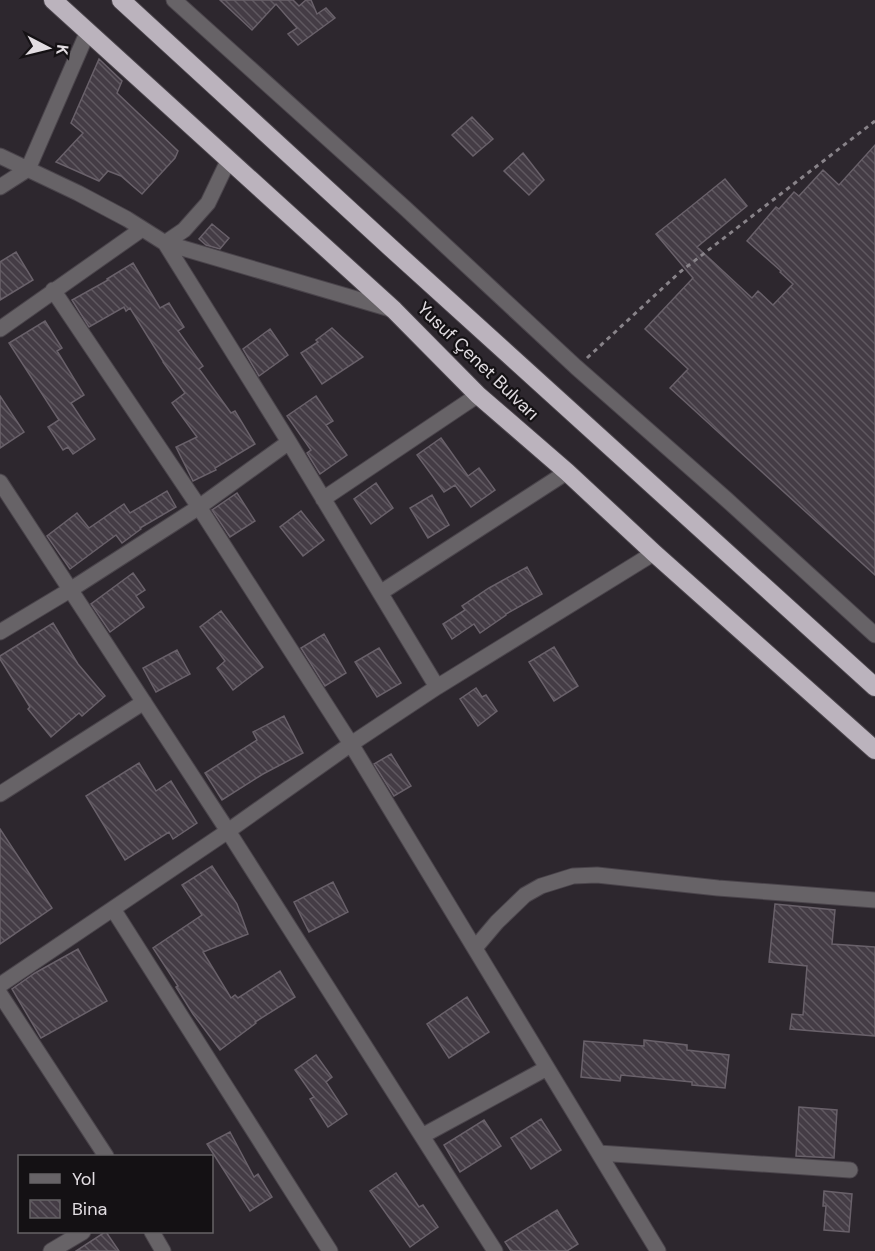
<svg xmlns="http://www.w3.org/2000/svg" width="875" height="1251" viewBox="0 0 875 1251" font-family="'DM Sans',sans-serif">
<defs>
<pattern id="building-back-hatch" width="6" height="6" patternUnits="userSpaceOnUse" patternTransform="scale(1.5)"><rect width="6" height="6" fill="#443c45"/><path d="M-1 5l2 2M0 0l6 6M5-1l2 2" fill="none" stroke="#5f5860"/></pattern>
</defs>
<rect width="100%" height="100%" fill="#2d272e"/>
<path fill="url(#building-back-hatch)" stroke="#69616a" stroke-width="1.5" d="M 220,0 L 293,0 L 299,6 L 306,0 L 311,0 L 317,14 L 326,8 L 335,18 L 298,45 L 288,34 L 297,28 L 276,4 L 252,30 Z
M 99,59 L 122,81 L 117,93 L 178,151 L 175,158 L 142,194 L 121,176 L 108,171 L 99,181 L 56,162 L 83,133 L 71,123 Z
M 472,117 L 493,139 L 473,156 L 452,135 Z
M 875,145 L 875,575 L 670,388 L 688,369 L 645,329 L 693,278 L 656,234 L 689,208 L 725,179 L 747,206 L 697,247 L 752,298 L 758,291 L 773,305 L 793,284 L 780,272 L 781,271 L 747,241 L 776,207 L 779,209 L 794,192 L 799,196 L 823,170 L 839,185 Z
M 523,153 L 544,180 L 529,195 L 504,171 Z
M 212,224 L 229,238 L 220,249 L 206,245 L 199,239 Z
M 16,252 L 33,280 L 0,300 L 0,262 Z
M 133,263 L 160,308 L 169,303 L 184,327 L 178,331 L 203,366 L 199,369 L 231,413 L 235,411 L 255,444 L 215,468 L 216,470 L 193,481 L 176,447 L 197,437 L 172,403 L 185,393 L 163,362 L 163,361 L 130,308 L 126,311 L 124,307 L 89,327 L 72,300 L 108,280 L 107,279 Z
M 45,321 L 62,348 L 57,351 L 84,395 L 71,403 L 95,439 L 73,454 L 68,447 L 63,450 L 48,427 L 59,420 L 9,343 Z
M 332,328 L 363,357 L 322,384 L 301,353 L 318,342 L 316,340 Z
M 270,329 L 288,355 L 259,376 L 243,349 Z
M 0,396 L 24,432 L 0,448 Z
M 316,396 L 333,421 L 326,425 L 347,455 L 320,474 L 307,453 L 311,450 L 287,416 Z
M 441,438 L 468,476 L 479,468 L 495,490 L 471,507 L 455,485 L 444,492 L 417,455 Z
M 376,483 L 393,508 L 371,524 L 354,499 Z
M 167,491 L 176,507 L 140,528 L 141,529 L 122,543 L 116,535 L 70,569 L 47,536 L 77,513 L 89,528 L 124,504 L 130,513 Z
M 237,493 L 255,521 L 230,537 L 212,510 Z
M 432,495 L 449,525 L 428,538 L 410,508 Z
M 301,511 L 324,540 L 303,556 L 280,527 Z
M 527,567 L 542,594 L 506,614 L 506,615 L 480,633 L 474,624 L 452,639 L 443,624 L 465,610 L 462,606 L 489,588 Z
M 133,573 L 145,590 L 136,596 L 144,607 L 110,632 L 91,604 Z
M 221,611 L 263,667 L 233,690 L 217,668 L 225,661 L 200,627 Z
M 53,623 L 78,664 L 105,696 L 82,716 L 79,713 L 51,737 L 28,709 L 30,707 L 0,659 L 0,656 Z
M 324,634 L 346,673 L 325,686 L 301,648 Z
M 554,647 L 578,686 L 554,701 L 529,662 Z
M 379,648 L 401,683 L 377,697 L 355,662 Z
M 177,650 L 190,674 L 156,692 L 143,668 Z
M 476,688 L 482,697 L 486,695 L 497,711 L 478,726 L 460,699 Z
M 284,716 L 303,753 L 263,774 L 222,800 L 205,773 L 257,740 L 253,732 Z
M 391,754 L 411,786 L 394,796 L 374,764 Z
M 139,763 L 156,791 L 171,781 L 197,823 L 173,839 L 169,832 L 125,860 L 86,796 Z
M 0,829 L 52,908 L 0,944 Z
M 212,866 L 237,904 L 248,934 L 203,952 L 231,998 L 235,995 L 238,998 L 280,971 L 295,997 L 255,1022 L 256,1023 L 220,1050 L 193,1014 L 176,987 L 178,986 L 153,948 L 202,915 L 182,885 Z
M 333,882 L 348,912 L 309,932 L 294,902 Z
M 775,904 L 835,910 L 832,944 L 875,947 L 875,1036 L 790,1029 L 792,1014 L 803,1015 L 807,966 L 769,962 Z
M 78,949 L 107,1001 L 41,1038 L 12,989 L 35,973 Z
M 467,997 L 489,1032 L 449,1058 L 427,1024 Z
M 644,1040 L 687,1045 L 687,1050 L 729,1055 L 725,1088 L 692,1085 L 692,1082 L 621,1075 L 620,1081 L 581,1077 L 584,1041 L 644,1046 Z
M 316,1055 L 332,1077 L 326,1082 L 347,1114 L 328,1127 L 310,1099 L 314,1097 L 295,1070 Z
M 799,1107 L 837,1110 L 834,1158 L 796,1156 Z
M 541,1119 L 561,1150 L 531,1169 L 511,1138 Z
M 484,1120 L 501,1146 L 460,1172 L 444,1145 Z
M 230,1132 L 254,1177 L 258,1174 L 272,1197 L 250,1211 L 207,1144 Z
M 396,1173 L 419,1207 L 423,1205 L 438,1227 L 410,1247 L 370,1191 Z
M 824,1191 L 852,1194 L 849,1232 L 824,1230 L 826,1206 L 823,1206 Z
M 557,1210 L 578,1244 L 567,1251 L 511,1251 L 505,1242 Z
M 106,1232 L 119,1251 L 76,1251 L 105,1232 Z"/>
<g fill="none" stroke-linecap="round" stroke-linejoin="round">
<defs>
<path id="street" d="M 174,0 L 405,208 L 576,367 L 726,499 L 875,635
M 0,156 L 78,193 L 127,219 L 165,243 L 289,442 L 437,687
M 0,187 L 28,169 L 88,31
M 165,243 L 394,310
M 165,243 L 184,230 L 208,203 L 229,159
M 53,290 L 199,507 L 351,744 L 658,1251
M 0,329 L 142,229
M 0,482 L 228,831 L 0,985
M 323,499 L 478,395
M 380,593 L 567,472
M 0,632 L 70,590 L 199,507 L 289,442
M 0,794 L 144,702
M 113,909 L 330,1251
M 475,948 L 497,922 L 525,895 L 541,886 L 573,876 L 597,875 L 718,888 L 875,900
M 0,994 L 106,1156
M 422,1136 L 547,1068
M 599,1153 L 850,1170
M 152,1232 L 163,1251
M 51,1251 L 83,1232
M 495,1251 L 228,831 L 351,744 L 437,687 L 654,553"/>
<path id="highway" d="M 53,0 L 394,310 L 478,395 L 567,472 L 654,553 L 875,750
M 121,0 L 391,248 L 875,687"/>
</defs>
<use href="#street" stroke="#4a444b" stroke-width="17"/>
<use href="#highway" stroke="#4a444b" stroke-width="20"/>
<path stroke="#888389" stroke-width="3" stroke-dasharray="4.5 4.5" stroke-linecap="butt" d="M 587,358 L 680,272 L 875,121"/>
<use href="#street" stroke="#676367" stroke-width="15"/>
<use href="#highway" stroke="#bbb3bd" stroke-width="18"/>
</g>
<g text-anchor="middle" stroke-width="4.5" stroke-linejoin="round" paint-order="stroke">
<g font-size="18" fill="#e2dde2" stroke="#141114">
<text transform="translate(478 361) rotate(44)" y="6">Yusuf Çenet Bulvarı</text>
</g>
</g>
<rect x="18" y="1155" width="195" height="78" fill="#141114" stroke="#666366" stroke-width="1.5"/>
<rect x="30" y="1174" width="30" height="9" fill="#676367" stroke="#666366" stroke-width="1.5"/>
<text x="72" y="1185" font-size="18" fill="#e2dde2">Yol</text>
<rect x="30" y="1200" width="30" height="18" fill="url(#building-back-hatch)" stroke="#666366" stroke-width="1.5"/>
<text x="72" y="1215" font-size="18" fill="#e2dde2">Bina</text>
<g transform="translate(48 48) rotate(97)" stroke="#141114" stroke-width="4.5" paint-order="stroke">
<path d="M0-4.5L10 22L0 15L-10 22Z" fill="#e2dde2"/>
<text y="-9" font-size="16" font-weight="bold" text-anchor="middle" fill="#e2dde2">K</text>
</g>
</svg>
